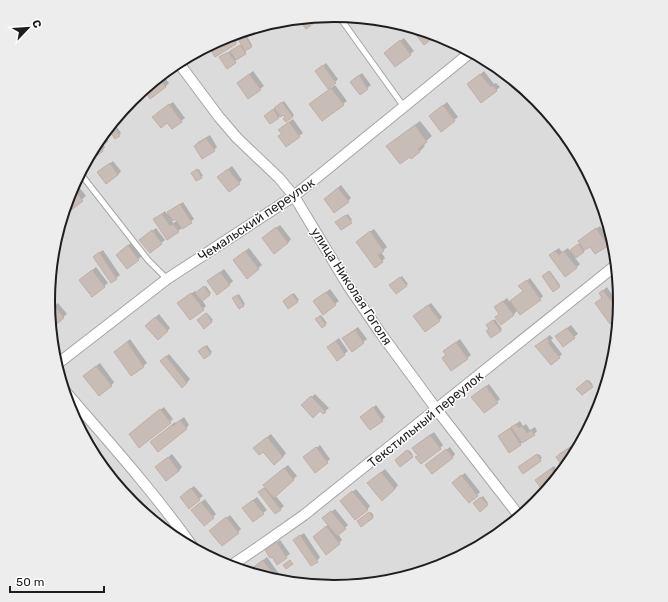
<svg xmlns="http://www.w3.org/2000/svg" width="668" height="602" viewBox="0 0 668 602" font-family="Rubik,sans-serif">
<rect width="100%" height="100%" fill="#f0eae4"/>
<path fill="#dcdbdb" d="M49 301a285 285 0 1 1 570 0a285 285 0 1 1-570 0Z"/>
<path fill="#0003" fill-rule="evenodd" d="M 244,31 L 252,45 L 245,50 L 246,52 L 245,54 L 235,60 L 236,61 L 235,62 L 222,56 L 242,44 L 239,39 L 235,43 L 211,50 L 214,46 L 233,34 Z
M 404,38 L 414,51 L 395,66 L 389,50 Z
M 326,63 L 338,79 L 335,82 L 320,68 Z
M 253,71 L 264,86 L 249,97 L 241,80 Z
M 484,71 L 494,84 L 496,83 L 500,87 L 482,102 L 472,81 Z
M 362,73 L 371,85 L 360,94 L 351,82 Z
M 162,74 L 169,83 L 165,87 L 151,90 L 148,86 Z
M 335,85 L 347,101 L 322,120 L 314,101 Z
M 284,101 L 294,115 L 286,121 L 286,117 L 283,114 L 271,123 L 267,115 Z
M 173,102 L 185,118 L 172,128 L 157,113 Z
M 447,102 L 458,117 L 454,120 L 430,116 Z
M 293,119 L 303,133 L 286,146 L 279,136 L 282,133 L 283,126 Z
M 420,121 L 432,136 L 423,144 L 425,146 L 420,151 L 412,157 L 388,146 L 393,141 Z
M 116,126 L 121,133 L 115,138 L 112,129 Z
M 105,134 L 108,139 L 103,144 L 105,147 L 102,151 L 89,157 L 96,142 L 101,136 Z
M 210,135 L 217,147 L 214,150 L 195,146 L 198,142 Z
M 113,161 L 121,171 L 118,175 L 99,172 Z
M 232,166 L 242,180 L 239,183 L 222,174 Z
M 199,169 L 203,176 L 201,177 L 193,172 Z
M 341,185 L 351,198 L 348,201 L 328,196 Z
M 79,187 L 86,196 L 66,212 L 64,210 L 69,195 Z
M 183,202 L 194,219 L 178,231 L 155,219 L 165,211 L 167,214 L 172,209 ZM 176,218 L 177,221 L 173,223 L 172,221 Z
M 348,214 L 352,220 L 341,229 L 338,221 Z
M 280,225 L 291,239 L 288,243 L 267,235 Z
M 600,226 L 611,241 L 595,253 L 590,245 L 584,249 L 585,250 L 584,251 L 575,258 L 580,264 L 577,267 L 553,252 L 559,248 L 562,252 L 568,248 L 570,251 L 580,243 L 579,241 L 582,238 Z
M 156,228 L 165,240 L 150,252 L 144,237 Z
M 374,229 L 387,247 L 381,252 L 385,258 L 382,261 L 360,239 Z
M 131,243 L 142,256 L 127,268 L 120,251 Z
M 249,248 L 262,265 L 247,277 L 237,257 Z
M 103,250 L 120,275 L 111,282 L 97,254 Z
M 96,267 L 108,283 L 92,296 L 84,277 Z
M 224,269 L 233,281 L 229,285 L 212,278 Z
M 550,271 L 560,285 L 559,286 L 545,275 Z
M 402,276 L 408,284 L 396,293 L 392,284 Z
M 530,278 L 543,296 L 540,299 L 518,310 L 513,315 L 500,313 L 499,304 L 507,298 L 510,302 L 515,297 L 524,291 L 520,286 Z
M 206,286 L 211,293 L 202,300 L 206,306 L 203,309 L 182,300 L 195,291 L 197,293 Z
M 607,287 L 618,304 L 615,307 L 619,313 L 619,315 L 610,322 L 603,297 L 600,293 Z
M 330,289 L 339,301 L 335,304 L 318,298 Z
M 49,290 L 52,294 L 48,297 Z
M 294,293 L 299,300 L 289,307 L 284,301 Z
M 239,294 L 245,304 L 240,308 L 235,297 Z
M 58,303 L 67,314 L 51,327 L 49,309 Z
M 431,303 L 442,317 L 439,321 L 418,313 Z
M 207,313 L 213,320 L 204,327 L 200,318 Z
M 159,314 L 170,328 L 167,331 L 146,326 Z
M 321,315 L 327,323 L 325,324 L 318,317 Z
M 495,319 L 502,329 L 500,331 L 489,324 Z
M 571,325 L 578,334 L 574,337 L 560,333 Z
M 358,327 L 367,339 L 352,350 L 347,335 Z
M 550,335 L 553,338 L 551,340 L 562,354 L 559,357 L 540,343 Z
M 339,338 L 348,351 L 337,360 L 331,344 Z
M 130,339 L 147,363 L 132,375 L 115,352 Z
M 460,339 L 471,355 L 451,370 L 447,355 L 444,351 Z
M 207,345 L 212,352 L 204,358 L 200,350 Z
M 169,354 L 190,379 L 187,383 L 165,357 Z
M 100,363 L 114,382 L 111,386 L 88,372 Z
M 589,380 L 593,385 L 582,394 L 578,389 Z
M 489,384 L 500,399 L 497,402 L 476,394 Z
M 315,394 L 329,408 L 323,413 L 320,410 L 303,405 Z
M 376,405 L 385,417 L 382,420 L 361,417 Z
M 164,407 L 173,419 L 170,422 L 133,431 Z
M 184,417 L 189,425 L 186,428 L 155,439 L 175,422 L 176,423 Z
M 520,421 L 523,426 L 526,424 L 530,430 L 535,427 L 537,431 L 534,434 L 509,452 L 499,436 Z
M 434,432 L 443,445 L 440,448 L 419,456 L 416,445 Z
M 271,434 L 286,453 L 283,457 L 258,444 Z
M 320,445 L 330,459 L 327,462 L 308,454 Z
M 571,446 L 575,453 L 572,460 L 567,466 L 565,463 L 557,457 L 560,453 Z
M 450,447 L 455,454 L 452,458 L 430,462 Z
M 409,450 L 413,455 L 400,466 L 396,460 Z
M 172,454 L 182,467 L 179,471 L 160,464 Z
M 539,454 L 542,458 L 523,472 L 521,466 Z
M 288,465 L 297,476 L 275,495 L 284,506 L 276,513 L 262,489 L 266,487 L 267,482 Z
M 554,466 L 560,474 L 557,478 L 542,489 L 539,477 Z
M 385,469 L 398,485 L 395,489 L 372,480 Z
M 465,473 L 480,492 L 477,495 L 456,480 Z
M 194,486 L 203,496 L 199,499 L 184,494 Z
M 356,489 L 370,506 L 367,510 L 344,498 Z
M 483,496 L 488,503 L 480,510 L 474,503 Z
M 257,497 L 267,510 L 253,521 L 247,505 Z
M 205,499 L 216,514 L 213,517 L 196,506 Z
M 335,509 L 348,525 L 338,534 L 342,540 L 339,543 L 314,537 L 329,524 L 327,515 Z
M 371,512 L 374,516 L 362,525 L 360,520 Z
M 230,515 L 241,529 L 238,532 L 214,528 Z
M 304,533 L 320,557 L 317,561 L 298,537 Z
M 280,540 L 290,554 L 277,563 L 270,547 Z
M 267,557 L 282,578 L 279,582 L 248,572 Z
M 397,572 L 401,578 L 390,582 L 383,582 Z"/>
<path fill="#c8bcb7" stroke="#c2afa5" d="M 324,16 L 306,29 L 298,19 Z
M 416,28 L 437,35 L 424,45 L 413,31 Z
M 242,31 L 252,47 L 245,51 L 235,34 Z
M 231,36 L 236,44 L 215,57 L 210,49 Z
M 400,40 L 411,55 L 395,67 L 384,53 Z
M 240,45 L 246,54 L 236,60 L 230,51 Z
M 228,52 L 236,63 L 227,69 L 219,57 Z
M 323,65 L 336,83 L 328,89 L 315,71 Z
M 249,74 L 261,90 L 248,99 L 237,83 Z
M 480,74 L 491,87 L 493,85 L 497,91 L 481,103 L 467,84 Z
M 359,75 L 368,89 L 360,95 L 350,82 Z
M 158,77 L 166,87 L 150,99 L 146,93 L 150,91 L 147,86 Z
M 518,84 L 527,91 L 522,94 L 516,86 Z
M 331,88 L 344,105 L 322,121 L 309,104 Z
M 282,102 L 293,117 L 286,122 L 283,119 L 285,117 L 283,115 L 281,117 L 274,108 Z
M 169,104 L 182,122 L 172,129 L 167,123 L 161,128 L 152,117 Z
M 443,105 L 455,121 L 441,132 L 429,116 Z
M 273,109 L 279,118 L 270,124 L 264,116 Z
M 555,121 L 567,137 L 566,138 L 553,122 Z
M 289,122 L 300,137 L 286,147 L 278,136 L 282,134 L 278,130 Z
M 415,125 L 427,142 L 418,149 L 420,152 L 411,159 L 410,157 L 400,164 L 386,146 Z
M 114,127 L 120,136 L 115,139 L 109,130 Z
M 103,134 L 108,141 L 103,145 L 99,139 Z
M 206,138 L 215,151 L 202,159 L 194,146 Z
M 96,142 L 103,151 L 90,161 L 88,157 Z
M 110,163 L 118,175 L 106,184 L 97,172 Z
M 197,169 L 202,178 L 196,181 L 191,173 Z
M 228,169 L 240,184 L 229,192 L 217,177 Z
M 338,188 L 349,202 L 334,213 L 324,199 Z
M 75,190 L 83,201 L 66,214 L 64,211 L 69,194 Z
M 180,204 L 192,223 L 182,229 L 175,219 L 173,221 L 167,212 Z
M 162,214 L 170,226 L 173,224 L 179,232 L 167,240 L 153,219 Z
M 346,215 L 352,223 L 341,230 L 335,222 Z
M 276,227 L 288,243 L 274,254 L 262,238 Z
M 596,228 L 608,246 L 595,254 L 590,247 L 584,250 L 578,241 Z
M 152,230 L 162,244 L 150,253 L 139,240 Z
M 370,231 L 384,251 L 378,255 L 383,262 L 375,268 L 356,242 Z
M 578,244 L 584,252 L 576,258 L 570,250 Z
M 128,245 L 139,260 L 127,269 L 116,255 Z
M 245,251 L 259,269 L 247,279 L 233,260 Z
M 555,251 L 559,255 L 564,251 L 577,268 L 565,277 L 549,255 Z
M 99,252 L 117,279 L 111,283 L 93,257 Z
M 92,270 L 105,287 L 92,297 L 79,280 Z
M 549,271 L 560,287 L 553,292 L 542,276 Z
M 220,272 L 230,285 L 217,295 L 207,281 Z
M 400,277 L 407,286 L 396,294 L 389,285 Z
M 527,280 L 541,300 L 520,315 L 510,301 L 523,291 L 518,286 Z
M 204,286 L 210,295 L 202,301 L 195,293 Z
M 603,290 L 616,308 L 612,310 L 617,318 L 610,324 L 595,303 L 602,298 L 599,293 Z
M 326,292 L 336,305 L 323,315 L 313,301 Z
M 191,293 L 204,310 L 190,320 L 177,303 Z
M 292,294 L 298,302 L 288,309 L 283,301 Z
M 237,295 L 244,306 L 239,309 L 232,298 Z
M 503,301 L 514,315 L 501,325 L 495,317 L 499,314 L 494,307 Z
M 54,305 L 64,318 L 51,329 L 49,309 Z
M 428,305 L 440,321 L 425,332 L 413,316 Z
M 206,313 L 212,322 L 204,329 L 197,320 Z
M 320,316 L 326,325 L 322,328 L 315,319 Z
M 155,317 L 168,331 L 158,340 L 145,326 Z
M 493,320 L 501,331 L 491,338 L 486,331 L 489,329 L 486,325 Z
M 567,328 L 575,338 L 563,347 L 555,336 Z
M 355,330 L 364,343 L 352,352 L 342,338 Z
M 547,338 L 550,342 L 548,343 L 560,358 L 551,365 L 535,346 Z
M 336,341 L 345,355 L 337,361 L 327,347 Z
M 127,342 L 144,367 L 131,376 L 114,352 Z
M 456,342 L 468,359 L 451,371 L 442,358 L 446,355 L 443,351 Z
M 205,346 L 211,354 L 204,359 L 198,351 Z
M 166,356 L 187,383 L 182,388 L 160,361 Z
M 96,366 L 112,386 L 99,396 L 83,376 Z
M 587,380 L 593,387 L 582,395 L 576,389 Z
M 486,386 L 498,403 L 484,413 L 471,397 Z
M 311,396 L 326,412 L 323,414 L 320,411 L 313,418 L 301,405 Z
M 373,407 L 383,421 L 370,430 L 360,417 Z
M 160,409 L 171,423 L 139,448 L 129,434 Z
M 180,420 L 187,429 L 158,452 L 150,442 L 172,425 L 173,426 Z
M 516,424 L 519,428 L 522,426 L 527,433 L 531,430 L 535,435 L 522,443 L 511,427 Z
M 510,428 L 521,445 L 509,453 L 498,436 Z
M 430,435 L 441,449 L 421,464 L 415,457 L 418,456 L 412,448 Z
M 267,437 L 283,457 L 274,465 L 263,452 L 259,455 L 253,448 Z
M 316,447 L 328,463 L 315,473 L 303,457 Z
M 446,449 L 453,458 L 432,474 L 425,465 Z
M 567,449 L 573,458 L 566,467 L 564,464 L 562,466 L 556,457 Z
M 407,450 L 413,457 L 400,467 L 395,460 Z
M 537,454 L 541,461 L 523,474 L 518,467 Z
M 168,457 L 179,471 L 166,481 L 155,467 Z
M 284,468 L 294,480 L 274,498 L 263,485 Z
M 551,469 L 557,478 L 555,481 L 542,490 L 535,480 Z
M 381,472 L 395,489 L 382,501 L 367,483 Z
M 461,475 L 478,496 L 469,503 L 452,483 Z
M 191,488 L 200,500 L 189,509 L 180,497 Z
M 264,488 L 281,510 L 275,514 L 258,492 Z
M 549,488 L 537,502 L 534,497 Z
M 352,491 L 368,510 L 355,520 L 340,501 Z
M 481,497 L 488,505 L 480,512 L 473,503 Z
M 253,500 L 264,514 L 253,522 L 242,508 Z
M 201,502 L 214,518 L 204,526 L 191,510 Z
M 331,511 L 346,529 L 337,536 L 322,518 Z
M 369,512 L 373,518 L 361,527 L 357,521 Z
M 226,517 L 239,533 L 222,546 L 209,531 Z
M 326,526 L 340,544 L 326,555 L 313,537 Z
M 300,535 L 318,562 L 311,566 L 293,540 Z
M 277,542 L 287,558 L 277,565 L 272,557 L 270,558 L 265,550 Z
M 263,560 L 279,582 L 247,572 Z
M 290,560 L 293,564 L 286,569 L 283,565 Z
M 393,574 L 396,579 L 390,582 L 382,582 Z"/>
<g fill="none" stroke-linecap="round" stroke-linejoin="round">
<defs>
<path id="service" d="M 338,15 L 404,107
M 80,173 L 148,260 L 167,279"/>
<path id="minor" d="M 178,62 L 219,117 L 237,138 L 279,178 L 294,196 L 347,284 L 379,331 L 437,410 L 520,517
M 56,365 L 167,279 L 294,196 L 471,52
M 64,390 C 109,442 155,493 195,550
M 229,567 L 260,546 L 304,515 L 616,265"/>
</defs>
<use href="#service" stroke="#a5a5a5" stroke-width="7"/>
<use href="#minor" stroke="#a5a5a5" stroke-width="12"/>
<use href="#service" stroke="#fff" stroke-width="5"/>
<use href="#minor" stroke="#fff" stroke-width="10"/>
</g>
<g text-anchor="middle" stroke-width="3" stroke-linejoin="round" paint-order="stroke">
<g font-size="13" fill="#1e1e1e" stroke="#fff">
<text transform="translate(256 219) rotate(-34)" y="5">Чемальский переулок</text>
<text transform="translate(352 286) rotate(57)" y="5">улица Николая Гоголя</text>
<text transform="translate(425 419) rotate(-39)" y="5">Текстильный переулок</text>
</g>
</g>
<path d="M0 0H668V602H0ZM55 301a279 279 0 1 1 558 0a279 279 0 1 1-558 0Z" fill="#ededed" fill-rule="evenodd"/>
<path fill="none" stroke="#1e1e1e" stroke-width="2" d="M55 301a279 279 0 1 1 558 0a279 279 0 1 1-558 0Z"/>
<g transform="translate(28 28) rotate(65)" stroke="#ffffff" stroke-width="3" paint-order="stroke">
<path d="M0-3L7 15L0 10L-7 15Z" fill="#1e1e1e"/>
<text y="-6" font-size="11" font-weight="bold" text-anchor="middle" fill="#1e1e1e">С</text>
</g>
<path d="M10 586v6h94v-6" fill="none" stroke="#1e1e1e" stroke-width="2"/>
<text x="16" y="586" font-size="12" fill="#1e1e1e" stroke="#ffffff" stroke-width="3" paint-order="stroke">50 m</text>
</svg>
